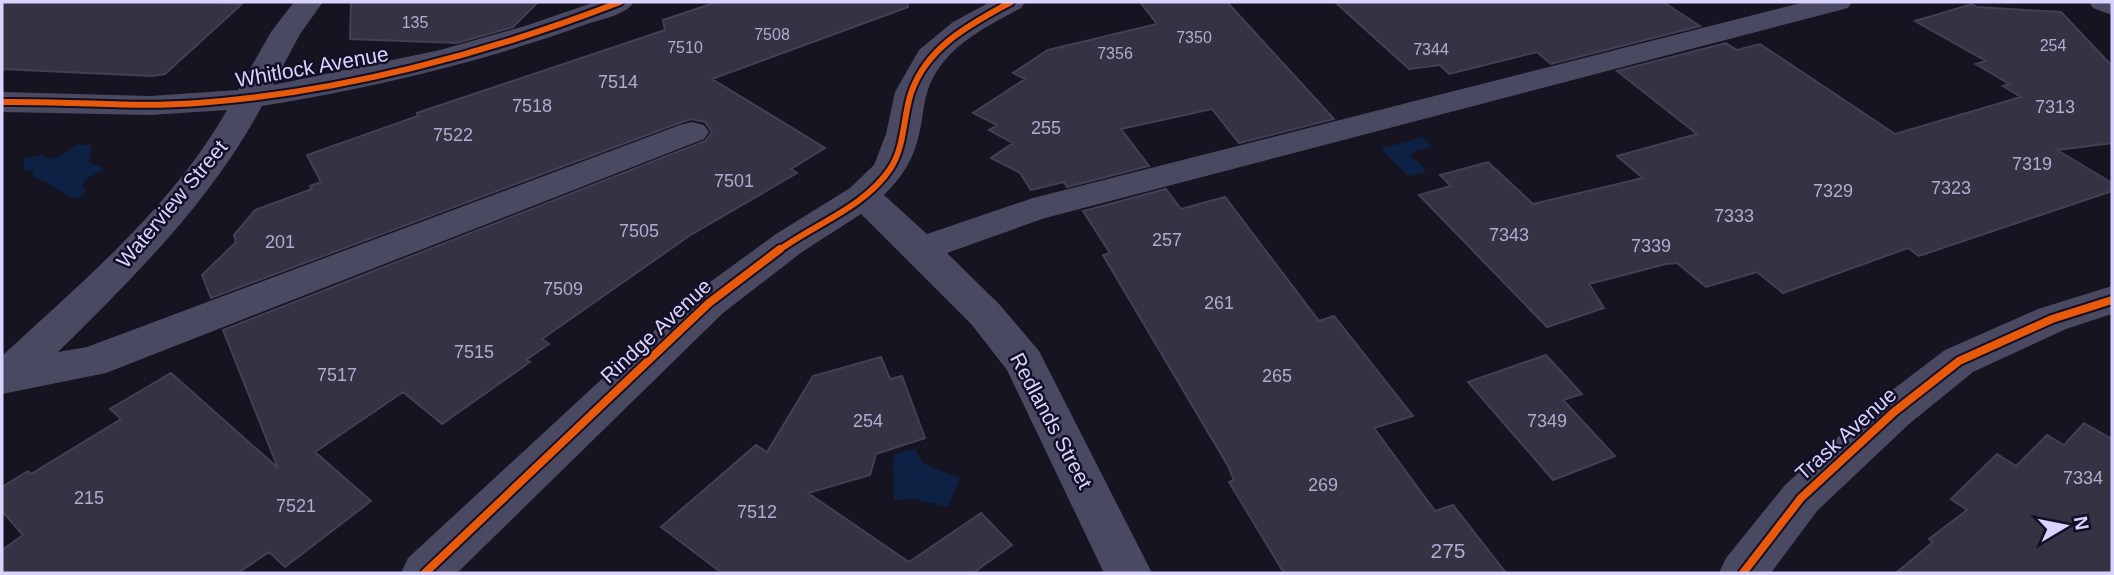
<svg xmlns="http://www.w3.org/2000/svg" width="2114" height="575" viewBox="0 0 2114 575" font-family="Arial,sans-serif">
<rect width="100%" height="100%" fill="#161421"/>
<path fill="#0d2144" d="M 1422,137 L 1432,146 L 1413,152 L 1411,156 L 1427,171 L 1409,176 L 1381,149 Z
M 77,145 L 92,145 L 89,160 L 93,165 L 101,166 L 103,170 L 87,178 L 81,186 L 86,189 L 83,195 L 74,198 C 60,193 50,182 34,177 L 32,170 L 23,171 L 25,158 L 45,154 L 44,159 C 58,158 66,154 77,145 Z
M 915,449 L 924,464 L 960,478 L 948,507 L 916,499 L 894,500 L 893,455 Z"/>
<path fill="#343243" stroke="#433f54" stroke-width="2" d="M 2,2 L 178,2 L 242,4 L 165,74 L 152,76 L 2,69 Z
M 351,2 L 538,2 L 513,27 L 457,43 L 350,39 Z
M 717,2 L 907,2 L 908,7 L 712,79 L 825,148 L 791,169 L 797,173 L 689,236 L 542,339 L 549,344 L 526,360 L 530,362 L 442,424 L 403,392 L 315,452 L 371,501 L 285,567 L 269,552 L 238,573 L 2,573 L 2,550 L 23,535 L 2,511 L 2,487 L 28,471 L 31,474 L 121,419 L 110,409 L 171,373 L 278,468 L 223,330 L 705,141 L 712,132 L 705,122 L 691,119 L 679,123 L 211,298 L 202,275 L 236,242 L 234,235 L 255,210 L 312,189 L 310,186 L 321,182 L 307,155 L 418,116 L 417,113 L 665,30 L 663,20 Z
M 1140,2 L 1227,2 L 1334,119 L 1239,143 L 1212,109 L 1121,129 L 1149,166 L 1067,187 L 1064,182 L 1031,190 L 1020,173 L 991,158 L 1013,143 L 989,130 L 997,125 L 973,113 L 1025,79 L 1013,73 L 1048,50 L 1157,24 Z
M 1335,2 L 1663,2 L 1700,26 L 1551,64 L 1537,52 L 1449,74 L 1440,65 L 1409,69 Z
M 1972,4 L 1977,7 L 2061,12 L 2112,66 L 2112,143 L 2057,150 L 2112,183 L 2112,191 L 1919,256 L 1908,248 L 1783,293 L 1757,272 L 1706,287 L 1677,263 L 1666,264 L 1589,284 L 1604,308 L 1547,327 L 1419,195 L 1451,186 L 1440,175 L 1488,162 L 1533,204 L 1643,178 L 1617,156 L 1697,134 L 1617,71 L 1726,43 L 1737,50 L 1760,44 L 1895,134 L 2021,97 L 2003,86 L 2009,84 L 1976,64 L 1986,61 L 1915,21 Z
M 1166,189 L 1181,209 L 1225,197 L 1319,321 L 1334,316 L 1413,416 L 1374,428 L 1435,511 L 1453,505 L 1506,573 L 1284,573 L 1229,482 L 1234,480 L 1228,466 L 1103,255 L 1110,253 L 1083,211 Z
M 1546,355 L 1582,394 L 1563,400 L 1615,456 L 1553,480 L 1468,382 Z
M 881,357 L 890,379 L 902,376 L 925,438 L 876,454 L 870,475 L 808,493 L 909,562 L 981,513 L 1012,545 L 973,573 L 722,573 L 661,527 L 756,445 L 767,452 L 813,376 Z
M 2084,423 L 2112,439 L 2112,573 L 1896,573 L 1933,542 L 1929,539 L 1967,510 L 1951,499 L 1997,454 L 2016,466 L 2047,435 L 2064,445 Z"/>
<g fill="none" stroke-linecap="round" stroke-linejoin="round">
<path fill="#4a4962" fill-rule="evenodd" d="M 294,2 L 323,2 L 300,34 L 273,85 L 440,50 L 525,26 L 595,2 L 634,2 C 626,15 602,19 587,24 C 483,62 372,88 262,106 C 211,201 134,277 58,352 L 87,347 L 680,125 L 692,122 L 704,125 L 709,132 L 704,139 L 106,373 L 2,394 L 2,356 C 82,282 172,207 227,110 L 150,115 L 2,112 L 2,92 L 150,96 L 238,90 L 271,32 Z
M 990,2 L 1025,2 L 1021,8 C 984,28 940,49 927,93 C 923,105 923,118 920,130 C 915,157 903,176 884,195 L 927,234 L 1033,198 L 1805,2 L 1852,2 L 1848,8 L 1045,218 L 947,253 L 1000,305 L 1039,351 L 1152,573 L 1104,573 L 1007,370 L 972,325 L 861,214 L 802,252 L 723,313 L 457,573 L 401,573 L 408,558 L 695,293 L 776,234 L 850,188 L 874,165 L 886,134 L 895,92 L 919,50 L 953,22 Z
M 2089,2 L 2112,2 L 2112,15 L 2093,8 Z
M 2112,286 L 2112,314 L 2066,329 L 1973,372 L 1909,424 L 1817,511 L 1771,573 L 1719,573 L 1726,558 L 1785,485 L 1879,400 L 1945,350 L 2038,309 Z"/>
<defs>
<path id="cycleway-far1" d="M 2,102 C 68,101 133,108 198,103 C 339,93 489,53 620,2
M 778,251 C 813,225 865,207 890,169 C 905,147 903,117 911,93 C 927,46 971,24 1011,2"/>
<path id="cycleway" d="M 425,573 L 709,303 L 780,249
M 1743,573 L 1801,498 L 1894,412 L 1959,361 L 2052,319 L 2112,300"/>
</defs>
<use href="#cycleway-far1" stroke="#130f26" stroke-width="10"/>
<use href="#cycleway" stroke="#130f26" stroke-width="12"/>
<use href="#cycleway-far1" stroke="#e8590c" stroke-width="6"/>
<use href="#cycleway" stroke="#e8590c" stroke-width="8"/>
</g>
<g text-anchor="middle" stroke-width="5" stroke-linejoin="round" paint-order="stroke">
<g font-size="16" fill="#b0acd0">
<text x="415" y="28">135</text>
<text x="772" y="40">7508</text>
<text x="1194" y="43">7350</text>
<text x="2053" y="51">254</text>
<text x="685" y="53">7510</text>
<text x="1431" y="55">7344</text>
<text x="1115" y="59">7356</text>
</g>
<g font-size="18" fill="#b0acd0">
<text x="618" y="88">7514</text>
<text x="532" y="112">7518</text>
<text x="2055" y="113">7313</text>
<text x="1046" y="134">255</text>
<text x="453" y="141">7522</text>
<text x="2032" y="170">7319</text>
<text x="734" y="187">7501</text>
<text x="1951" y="194">7323</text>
<text x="1833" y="197">7329</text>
<text x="1734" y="222">7333</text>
<text x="639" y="237">7505</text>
<text x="1509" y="241">7343</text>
<text x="1167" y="246">257</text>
<text x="280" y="248">201</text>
<text x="1651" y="252">7339</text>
<text x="563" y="295">7509</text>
<text x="1219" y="309">261</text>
<text x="474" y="358">7515</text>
<text x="337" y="381">7517</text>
<text x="1277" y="382">265</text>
<text x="868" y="427">254</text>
<text x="1547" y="427">7349</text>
<text x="2083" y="484">7334</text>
<text x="1323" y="491">269</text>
<text x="89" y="504">215</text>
<text x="296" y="512">7521</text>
<text x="757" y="518">7512</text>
</g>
<g font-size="21" fill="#d9d4ff" stroke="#130f26">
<text transform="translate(312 67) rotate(-10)" y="7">Whitlock Avenue</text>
<text transform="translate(172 204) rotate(-50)" y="7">Waterview Street</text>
<text transform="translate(656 331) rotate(-43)" y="7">Rindge Avenue</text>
<text transform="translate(1051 421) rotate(62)" y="7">Redlands Street</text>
<text transform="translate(1846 434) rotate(-42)" y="7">Trask Avenue</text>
</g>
<g font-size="21" fill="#b0acd0">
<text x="1448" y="558">275</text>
</g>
</g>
<rect width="2114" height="575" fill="none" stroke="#d9d4ff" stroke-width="7"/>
<g transform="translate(2065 526) rotate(80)" stroke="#130f26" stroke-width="5" paint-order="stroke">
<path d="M0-5L12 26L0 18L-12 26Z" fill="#d9d4ff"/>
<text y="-10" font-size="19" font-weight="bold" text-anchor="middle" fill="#d9d4ff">N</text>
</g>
</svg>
